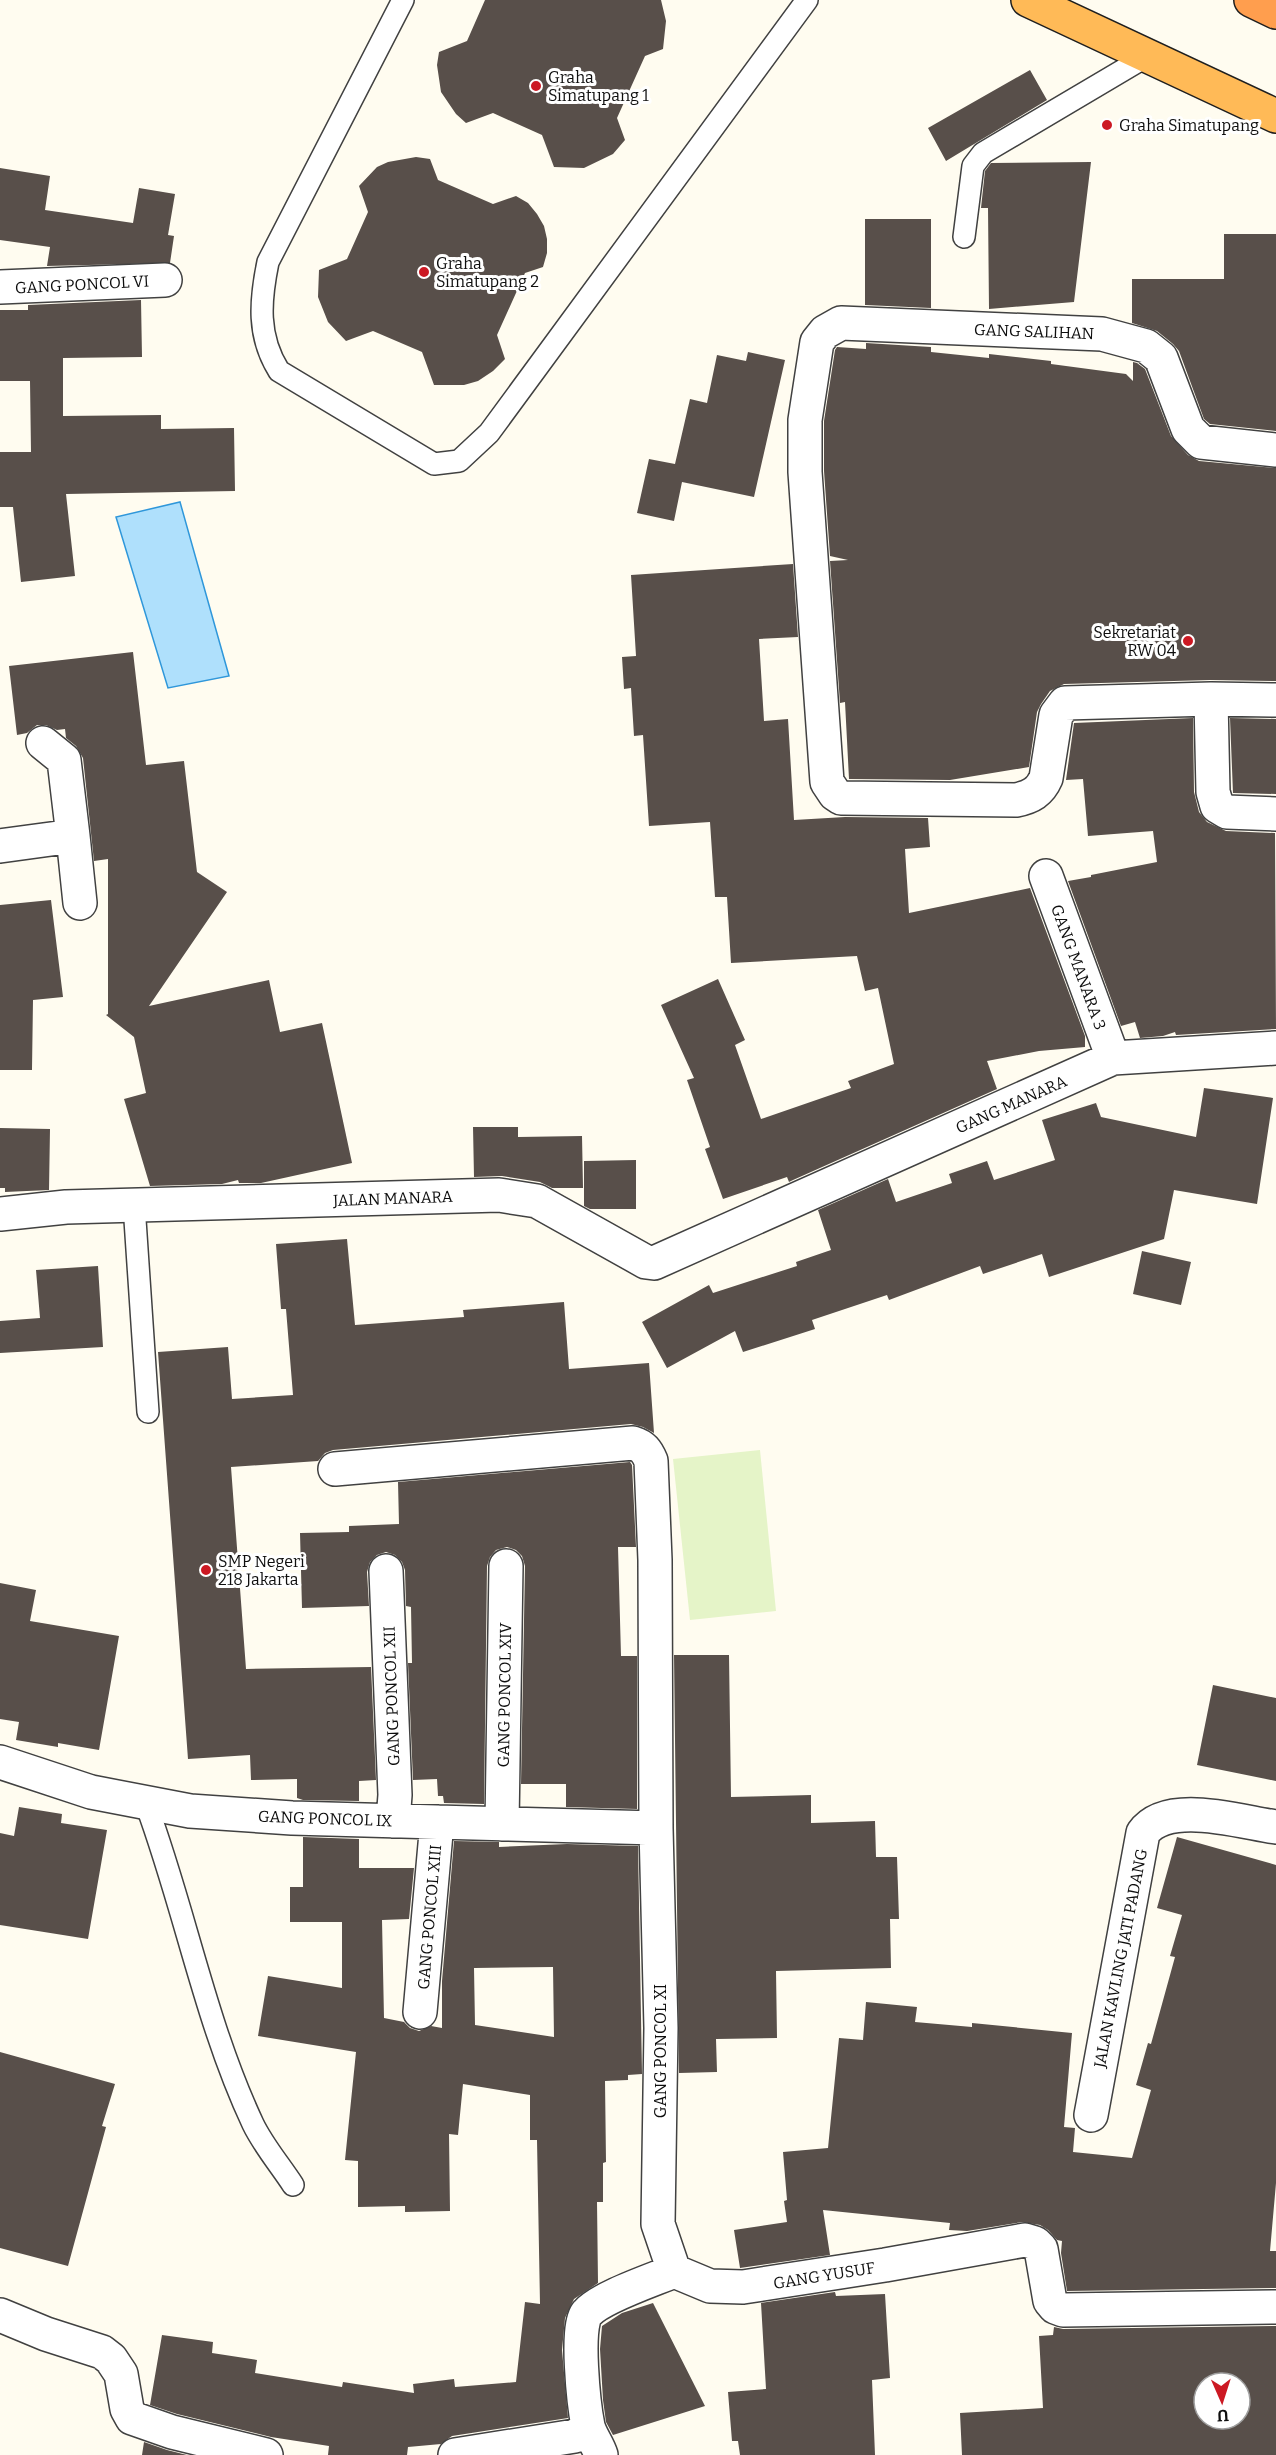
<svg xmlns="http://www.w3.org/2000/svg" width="1276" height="2455" viewBox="0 0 1276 2455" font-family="Bitter,serif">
<rect width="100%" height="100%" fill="#fffcf0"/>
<path fill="#e5f4c8" d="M 760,1450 L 776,1611 L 690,1620 L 673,1459 Z"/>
<path fill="#afe0fc" stroke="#2f97da" stroke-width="1.5" d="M 180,502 L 229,676 L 168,688 L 116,517 Z"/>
<path fill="#584f4a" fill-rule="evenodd" d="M 485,0 L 661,0 L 666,21 L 663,49 L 645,56 L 617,118 L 625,140 L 613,154 L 584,168 L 554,167 L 542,135 L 493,113 L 466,123 L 456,114 L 441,92 L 437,65 L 439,52 L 467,41 Z
M 1030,70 L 1047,100 L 946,161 L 928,128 Z
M 416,157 L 430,159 L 438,180 L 493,204 L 516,196 L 528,203 L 537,214 L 544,226 L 547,239 L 547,253 L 543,267 L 525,273 L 497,335 L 505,359 L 493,371 L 478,381 L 464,385 L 434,385 L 422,352 L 373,331 L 346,341 L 328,322 L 318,297 L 319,270 L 347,259 L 368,212 L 359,186 L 377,167 L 388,162 Z
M 1091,162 L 1074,302 L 989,309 L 988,208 L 981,208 L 985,171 L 991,163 Z
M 0,168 L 50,176 L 45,210 L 133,223 L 139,188 L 175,194 L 168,235 L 174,236 L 170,263 L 47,266 L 50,247 L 0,240 Z
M 865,219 L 931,219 L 931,308 L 865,305 Z
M 1224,234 L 1276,234 L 1276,431 L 1210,424 L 1204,419 L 1179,351 L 1173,344 L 1157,331 L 1132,323 L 1132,279 L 1224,279 Z
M 141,300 L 142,357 L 63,358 L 63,416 L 161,415 L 161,429 L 234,428 L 235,491 L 66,494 L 75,576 L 21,582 L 13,507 L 0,507 L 0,452 L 31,452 L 30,381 L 0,381 L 0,310 L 28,310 L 28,305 Z
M 866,343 L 931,347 L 931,352 L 989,358 L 989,354 L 1051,361 L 1051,364 L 1126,374 L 1133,381 L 1133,362 L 1137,363 L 1145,369 L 1171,436 L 1188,455 L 1199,461 L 1276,468 L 1276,681 L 1210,680 L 1064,684 L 1050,691 L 1041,704 L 1037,712 L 1029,767 L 950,780 L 849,779 L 845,702 L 840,703 L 830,561 L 848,560 L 830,556 L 824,471 L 824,421 L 835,350 L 837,347 L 866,349 Z
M 748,352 L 785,360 L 754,497 L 682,482 L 674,521 L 637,513 L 649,459 L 675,464 L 690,399 L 707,403 L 717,355 L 746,361 Z
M 793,564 L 798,637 L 759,639 L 764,721 L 788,719 L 794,820 L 845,817 L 928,818 L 930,847 L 905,849 L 909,913 L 1030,888 L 1085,1036 L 1085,1047 L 1039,1051 L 987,1061 L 997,1089 L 793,1180 L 789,1182 L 787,1177 L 723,1199 L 705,1149 L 710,1147 L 687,1080 L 694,1078 L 661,1005 L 718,979 L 745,1040 L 735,1045 L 761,1119 L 851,1088 L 848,1081 L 894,1064 L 878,988 L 865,991 L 857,956 L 731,963 L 727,897 L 715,897 L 710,822 L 649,826 L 643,735 L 634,736 L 631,688 L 624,689 L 622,657 L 636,656 L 631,575 Z
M 133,652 L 146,765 L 184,761 L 197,872 L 227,892 L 149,1006 L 269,980 L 280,1032 L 322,1023 L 352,1163 L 261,1183 L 239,1183 L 238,1180 L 222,1184 L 150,1186 L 124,1099 L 146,1093 L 134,1037 L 106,1015 L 108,1014 L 108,859 L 94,861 L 83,758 L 76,746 L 66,738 L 65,729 L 57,730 L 46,725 L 37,725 L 27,733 L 17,735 L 9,666 Z
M 1193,718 L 1194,792 L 1199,812 L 1207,822 L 1226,831 L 1275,833 L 1276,1029 L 1176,1035 L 1175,1032 L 1163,1036 L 1140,1038 L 1135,1022 L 1121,1026 L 1068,881 L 1091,877 L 1091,875 L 1157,862 L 1153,831 L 1088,836 L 1083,779 L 1066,780 L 1074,723 Z
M 1230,718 L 1276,719 L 1276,794 L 1233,793 Z
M 51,900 L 63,997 L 33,1000 L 32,1070 L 0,1070 L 0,905 Z
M 1204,1088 L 1273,1098 L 1257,1204 L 1174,1190 L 1164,1239 L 1049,1277 L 1042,1254 L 983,1274 L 980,1266 L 889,1300 L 887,1295 L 812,1320 L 815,1329 L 743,1352 L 735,1331 L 667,1368 L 642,1322 L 709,1285 L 713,1293 L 797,1266 L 796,1262 L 831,1250 L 818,1210 L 888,1179 L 896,1202 L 952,1183 L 949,1174 L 987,1161 L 994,1180 L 1055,1160 L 1042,1120 L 1096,1103 L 1101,1117 L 1196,1137 Z
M 473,1127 L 518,1127 L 518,1137 L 582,1136 L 583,1188 L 552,1188 L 540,1182 L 502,1176 L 474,1177 Z
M 0,1128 L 50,1129 L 49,1190 L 5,1192 L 5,1188 L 0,1188 Z
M 636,1160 L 636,1209 L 590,1209 L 584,1206 L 584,1161 Z
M 347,1239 L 355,1325 L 464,1317 L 463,1310 L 564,1302 L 569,1369 L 649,1363 L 654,1433 L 643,1427 L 631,1424 L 333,1450 L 325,1453 L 318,1461 L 231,1467 L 246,1669 L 371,1667 L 376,1780 L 359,1781 L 359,1801 L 303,1800 L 297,1798 L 297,1779 L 251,1780 L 250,1755 L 188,1759 L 158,1352 L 228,1347 L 232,1399 L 293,1395 L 286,1309 L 281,1309 L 276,1244 Z
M 1142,1251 L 1191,1262 L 1181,1305 L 1133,1294 Z
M 98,1266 L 103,1347 L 0,1353 L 0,1321 L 40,1318 L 36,1270 Z
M 630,1462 L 632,1465 L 636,1547 L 618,1547 L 621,1656 L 637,1656 L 637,1809 L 566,1807 L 566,1784 L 521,1784 L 525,1566 L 522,1556 L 516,1550 L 507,1547 L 496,1550 L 490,1557 L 487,1566 L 484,1804 L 444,1803 L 443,1796 L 438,1796 L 437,1779 L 413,1780 L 408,1663 L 412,1663 L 411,1607 L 406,1606 L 405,1570 L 402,1562 L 395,1555 L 386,1552 L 377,1555 L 370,1562 L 367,1572 L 369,1606 L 302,1608 L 300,1533 L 349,1532 L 349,1526 L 399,1524 L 398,1482 Z
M 0,1583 L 36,1590 L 30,1621 L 119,1636 L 99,1750 L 58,1743 L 58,1747 L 16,1740 L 19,1722 L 0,1719 Z
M 674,1655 L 729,1655 L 731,1797 L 811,1795 L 811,1823 L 875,1821 L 876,1857 L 897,1857 L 899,1919 L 890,1919 L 891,1968 L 776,1971 L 777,2038 L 716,2039 L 717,2072 L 679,2073 Z
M 1213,1685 L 1276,1698 L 1276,1781 L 1197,1765 Z
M 19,1807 L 62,1814 L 61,1823 L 107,1830 L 88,1939 L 0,1925 L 0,1833 L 14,1836 Z
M 303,1837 L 359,1839 L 359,1868 L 414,1868 L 409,1919 L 382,1920 L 384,2018 L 404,2022 L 410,2028 L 419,2031 L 431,2026 L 442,2028 L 442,1981 L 454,1841 L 499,1842 L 499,1847 L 567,1844 L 638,1846 L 642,2074 L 628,2075 L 628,2080 L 605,2081 L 606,2162 L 603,2163 L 603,2202 L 597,2202 L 598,2283 L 574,2299 L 565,2318 L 562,2350 L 568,2418 L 452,2436 L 441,2444 L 408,2447 L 407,2455 L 328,2455 L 329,2446 L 271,2437 L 177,2414 L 150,2405 L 162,2335 L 213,2342 L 212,2353 L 257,2360 L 255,2373 L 342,2387 L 343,2382 L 414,2393 L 413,2384 L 454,2379 L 455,2387 L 516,2382 L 525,2302 L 540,2304 L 537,2140 L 530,2140 L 530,2095 L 463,2084 L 458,2135 L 449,2134 L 450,2211 L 405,2212 L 405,2206 L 358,2207 L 358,2161 L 345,2160 L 356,2052 L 258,2036 L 268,1976 L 342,1988 L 342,1922 L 290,1922 L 290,1887 L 303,1887 ZM 553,1967 L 554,2037 L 475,2025 L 474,1968 Z
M 1177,1837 L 1276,1865 L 1276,2183 L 1270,2251 L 1276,2251 L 1276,2288 L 1067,2291 L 1061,2253 L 1062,2241 L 1057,2240 L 1048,2230 L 1040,2225 L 1022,2222 L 967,2231 L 949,2230 L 950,2223 L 823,2210 L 830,2255 L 740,2268 L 734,2230 L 787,2222 L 784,2201 L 787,2200 L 783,2152 L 828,2148 L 839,2038 L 863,2040 L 866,2002 L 917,2007 L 915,2022 L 972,2027 L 972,2023 L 1072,2033 L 1064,2127 L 1075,2128 L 1073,2152 L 1132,2158 L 1151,2090 L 1136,2085 L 1148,2043 L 1151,2044 L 1175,1957 L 1170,1956 L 1182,1915 L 1157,1908 Z
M 0,2052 L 115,2084 L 102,2126 L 106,2127 L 68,2266 L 0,2248 Z
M 835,2292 L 836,2296 L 885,2294 L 890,2378 L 872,2380 L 875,2455 L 740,2455 L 738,2441 L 732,2441 L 728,2392 L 766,2389 L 761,2303 Z
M 653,2303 L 705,2406 L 613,2435 L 606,2422 L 603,2400 L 600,2349 L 602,2326 L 622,2313 Z
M 1276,2326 L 1276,2455 L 962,2455 L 960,2413 L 1043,2408 L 1039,2336 L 1053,2335 L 1054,2327 L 1063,2329 ZM 1204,2383 L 1240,2383 L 1240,2419 L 1204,2419 Z
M 144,2442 L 167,2450 L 187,2455 L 142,2455 Z"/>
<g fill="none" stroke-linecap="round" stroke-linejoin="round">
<defs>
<path id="service" d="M 403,0 L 268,262 C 260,301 257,336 279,371 L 434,464 L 459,461 L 489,433 L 807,0
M 964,237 L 973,166 L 983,153 L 1147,56
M 134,1205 L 148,1412
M 146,1804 C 185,1909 205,2022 253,2124 C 263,2145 280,2165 293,2185"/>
<path id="minor" d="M 0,287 L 165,280
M 1276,450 L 1201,442 L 1188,429 L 1161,358 L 1146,346 L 1102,334 L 841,323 L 825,332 L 817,342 L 805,420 L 805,472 L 827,782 L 835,794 L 841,798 L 1016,800 C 1031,797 1040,792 1046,778 L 1056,715 L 1065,703 L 1211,699 L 1276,700
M 1211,699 L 1213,792 L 1217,806 L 1227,812 L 1276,814
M 73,836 L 80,903
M 0,846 L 73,836 L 64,760 L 43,743
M 1046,876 L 1113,1058
M 0,1214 L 66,1207 L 499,1195 L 537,1201 L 646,1262 L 654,1263 L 1113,1058 L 1276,1048
M 335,1469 L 633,1443 C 643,1446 647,1451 651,1461 L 655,1560 L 656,1828 L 661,2028 L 658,2224 L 674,2271
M 386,1571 L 395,1795 L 393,1821
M 0,1762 L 91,1792 L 190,1811 L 292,1818 L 656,1828
M 502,1824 L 506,1566
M 420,2012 L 437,1822
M 1091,2115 L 1143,1833 C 1167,1799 1240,1822 1276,1827
M 0,2315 L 46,2334 L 102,2352 L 111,2359 L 121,2374 L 127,2409 L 132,2418 L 172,2432 L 266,2455
M 455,2455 L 575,2436 L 588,2429
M 601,2455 C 598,2445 590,2435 588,2426 C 584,2406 575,2326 587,2313 C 601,2297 653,2280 674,2271 L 710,2286 L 743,2287 L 885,2265 L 1025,2240 L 1035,2243 L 1041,2249 L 1050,2301 L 1055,2307 L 1063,2310 L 1276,2307"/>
<path id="trunk" d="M 1028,0 L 1276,116"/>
<path id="motorway" d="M 1251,0 L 1276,12"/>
</defs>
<use href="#service" stroke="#414141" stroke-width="24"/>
<use href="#minor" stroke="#414141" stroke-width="36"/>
<use href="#trunk" stroke="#1f1f1f" stroke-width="36"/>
<use href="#motorway" stroke="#1f1f1f" stroke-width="36"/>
<use href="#service" stroke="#fff" stroke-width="21"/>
<use href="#minor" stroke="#fff" stroke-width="33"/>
<use href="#trunk" stroke="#ffba57" stroke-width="33"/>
<use href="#motorway" stroke="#ff9e4e" stroke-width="33"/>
</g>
<g fill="#cc1923" stroke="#fff" stroke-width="2">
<circle cx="536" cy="86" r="6"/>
<circle cx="1107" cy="125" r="6"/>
<circle cx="424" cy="272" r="6"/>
<circle cx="1188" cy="641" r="6"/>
<circle cx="206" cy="1570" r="6"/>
</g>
<g text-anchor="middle" stroke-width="6" stroke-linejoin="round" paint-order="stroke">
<g font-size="16" fill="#0e0e0e" stroke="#fff" text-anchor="start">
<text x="548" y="83">Graha<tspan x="548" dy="18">Simatupang 1</tspan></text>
<text x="1119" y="131">Graha Simatupang</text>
<text x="436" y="269">Graha<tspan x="436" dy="18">Simatupang 2</tspan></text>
<text x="1176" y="638" text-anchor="end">Sekretariat<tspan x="1176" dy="18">RW 04</tspan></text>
<text x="218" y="1567">SMP Negeri<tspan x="218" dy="18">218 Jakarta</tspan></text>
</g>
<g font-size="16" fill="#0e0e0e" stroke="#fff">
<text transform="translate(82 284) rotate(-3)" y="6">GANG PONCOL VI</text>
<text transform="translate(1034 331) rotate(2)" y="6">GANG SALIHAN</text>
<text transform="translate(1079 967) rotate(70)" y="6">GANG MANARA 3</text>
<text transform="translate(1011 1104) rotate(-24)" y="6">GANG MANARA</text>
<text transform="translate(393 1198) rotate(-2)" y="6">JALAN MANARA</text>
<text transform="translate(504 1695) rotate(-89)" y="6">GANG PONCOL XIV</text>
<text transform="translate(391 1696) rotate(-92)" y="6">GANG PONCOL XII</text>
<text transform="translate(325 1818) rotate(2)" y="6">GANG PONCOL IX</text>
<text transform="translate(429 1917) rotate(-85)" y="6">GANG PONCOL XIII</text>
<text transform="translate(1120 1958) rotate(-79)" y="6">JALAN KAVLING JATI PADANG</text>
<text transform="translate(660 2051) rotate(-90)" y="6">GANG PONCOL XI</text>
<text transform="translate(824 2275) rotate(-9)" y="6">GANG YUSUF</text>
</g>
</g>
<g transform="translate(1222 2401) rotate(177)"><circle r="28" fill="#ffffff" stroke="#9f9f9f" stroke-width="1.5"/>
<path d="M0-4.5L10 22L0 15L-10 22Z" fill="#cc1923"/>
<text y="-9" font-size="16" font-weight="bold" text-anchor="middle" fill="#0e0e0e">U</text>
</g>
</svg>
